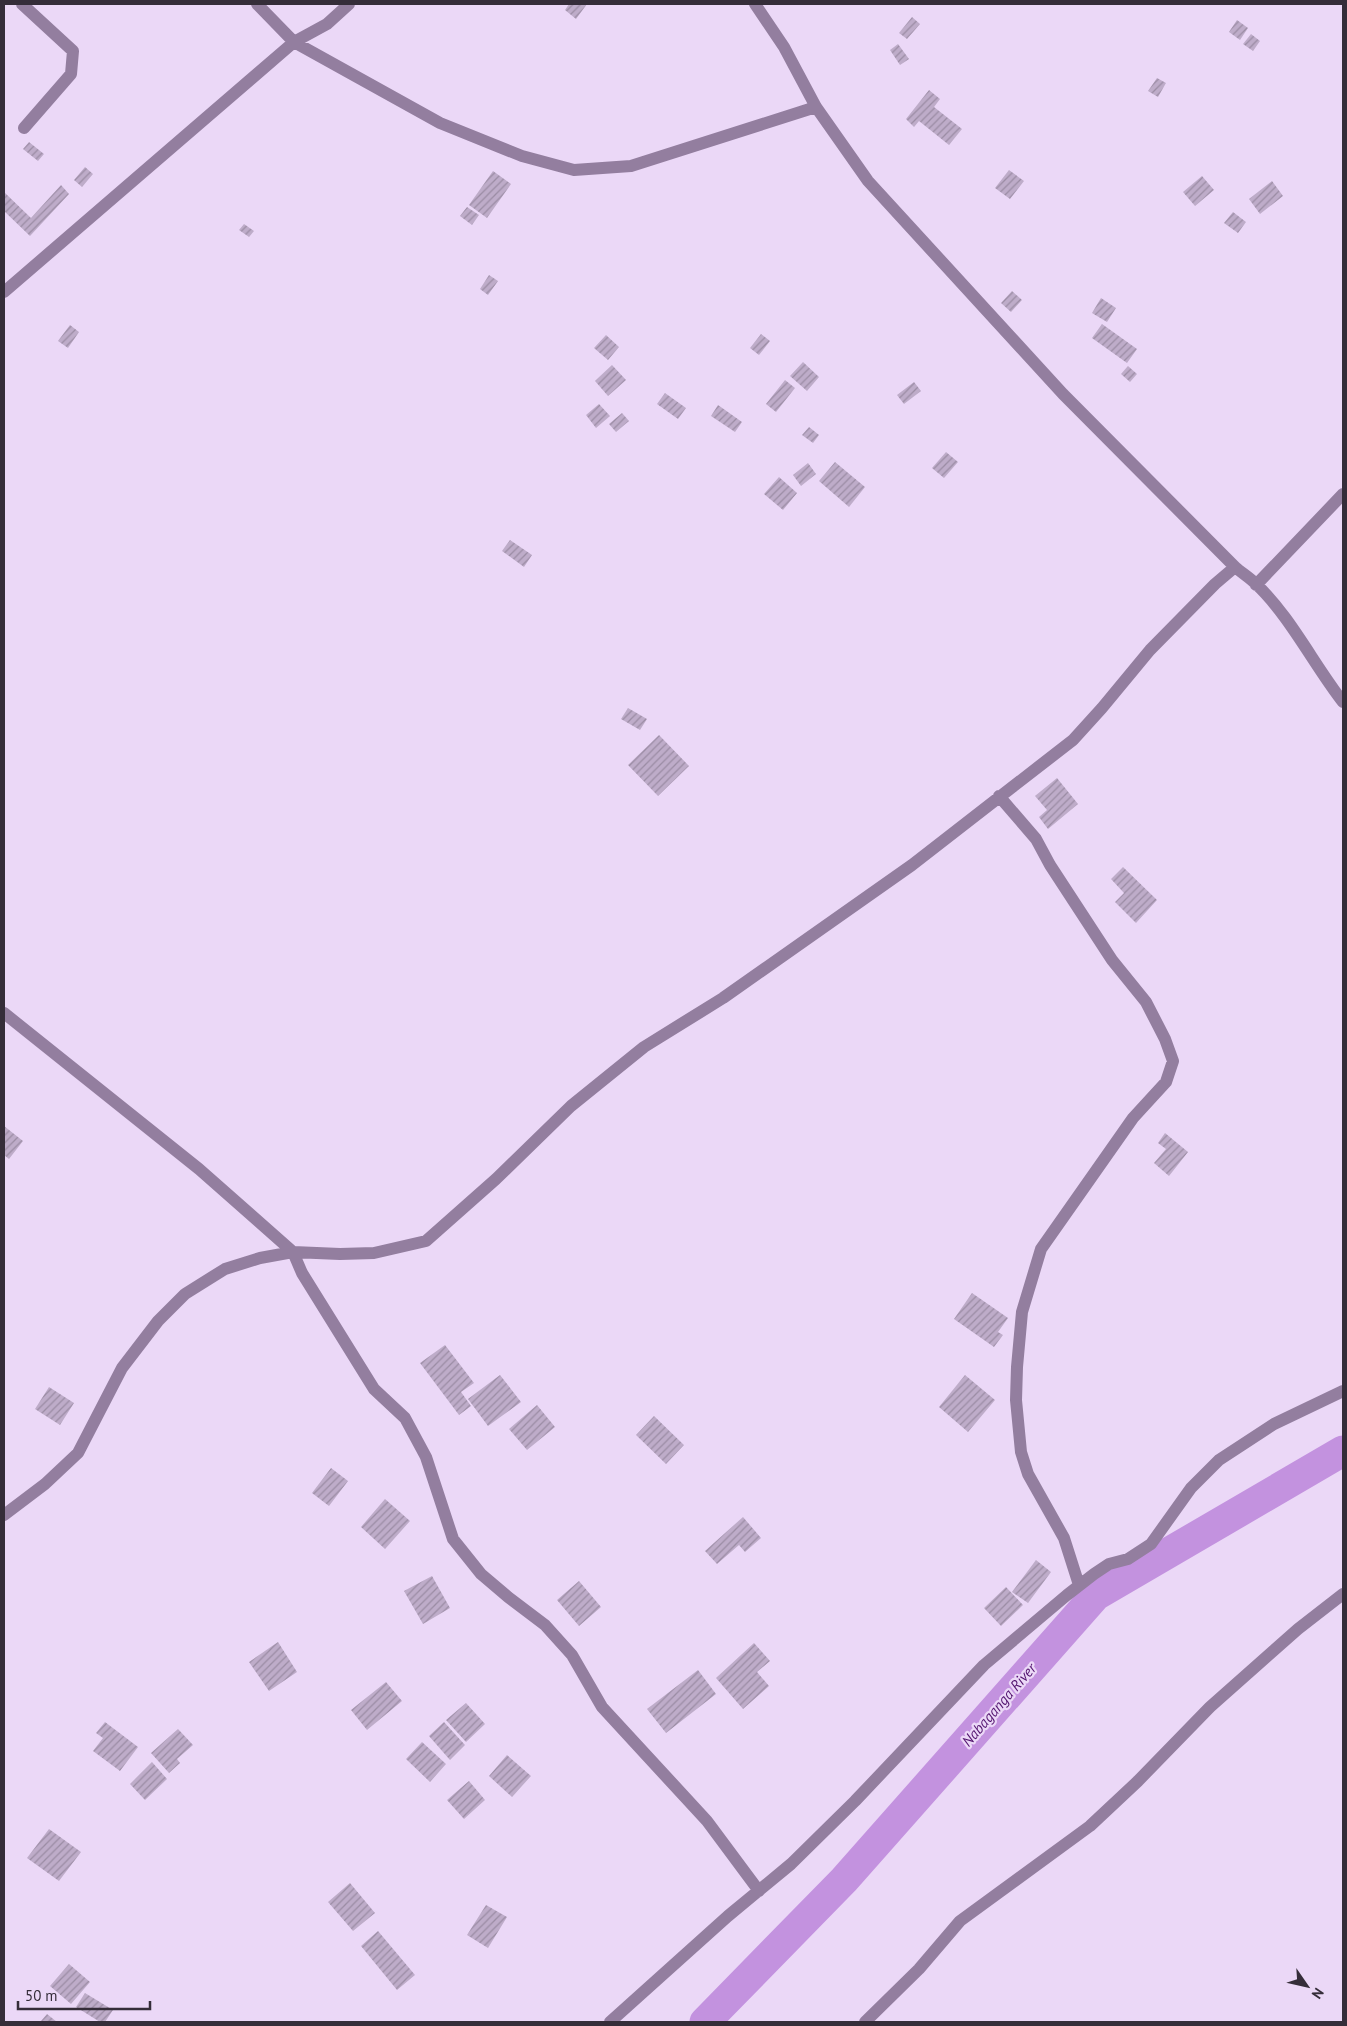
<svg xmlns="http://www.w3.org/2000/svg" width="1347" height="2026" viewBox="0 0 1347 2026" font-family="'PT Sans',sans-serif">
<defs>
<pattern id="building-hatch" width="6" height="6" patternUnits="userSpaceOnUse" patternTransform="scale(1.25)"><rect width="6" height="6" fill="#beacc9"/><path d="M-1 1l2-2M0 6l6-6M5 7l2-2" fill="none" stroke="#9b8ca4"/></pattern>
</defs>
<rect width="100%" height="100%" fill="#ebd8f7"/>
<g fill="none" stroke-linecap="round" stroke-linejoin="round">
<path stroke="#c392df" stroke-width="31" d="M 705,2022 L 844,1880 L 1096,1595 L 1343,1451"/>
</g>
<path fill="url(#building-hatch)" d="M 569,4 L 587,4 L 576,19 L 565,10 Z
M 912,17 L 920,24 L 907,39 L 899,33 Z
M 1237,20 L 1248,28 L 1240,40 L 1229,32 Z
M 1251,34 L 1260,41 L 1253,51 L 1243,44 Z
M 898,44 L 909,59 L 900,65 L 890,50 Z
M 1157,78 L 1166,83 L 1158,97 L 1148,91 Z
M 929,90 L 940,99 L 934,107 L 962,129 L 949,145 L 919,121 L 914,127 L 906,119 Z
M 29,142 L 44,154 L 38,161 L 23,149 Z
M 85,167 L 93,174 L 82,187 L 74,180 Z
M 1009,170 L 1024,181 L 1010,199 L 995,188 Z
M 493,171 L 511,184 L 487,218 L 469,205 Z
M 1202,176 L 1214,190 L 1195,206 L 1183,192 Z
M 1272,181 L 1283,196 L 1260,214 L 1249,199 Z
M 61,185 L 69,194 L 30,236 L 4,211 L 4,192 L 31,218 Z
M 467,207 L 479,215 L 472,225 L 460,216 Z
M 1233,212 L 1246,222 L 1238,233 L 1224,223 Z
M 244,224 L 254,231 L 249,237 L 239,230 Z
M 489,275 L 498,281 L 488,295 L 480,289 Z
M 1012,291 L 1022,300 L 1011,312 L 1001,303 Z
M 1101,298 L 1116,308 L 1107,322 L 1092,313 Z
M 1102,324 L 1137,349 L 1127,363 L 1092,338 Z
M 70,325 L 79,332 L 68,348 L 58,341 Z
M 761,334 L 770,341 L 759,355 L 750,348 Z
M 606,335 L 619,347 L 608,360 L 594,348 Z
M 803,362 L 819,377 L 807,391 L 790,376 Z
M 612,365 L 626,380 L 608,396 L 595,381 Z
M 1128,366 L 1137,374 L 1130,382 L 1121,374 Z
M 785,380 L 795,388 L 776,412 L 766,404 Z
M 914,382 L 921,391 L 904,404 L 897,395 Z
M 665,393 L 686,408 L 678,419 L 657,404 Z
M 599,404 L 610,416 L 596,428 L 586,415 Z
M 718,405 L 742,422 L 735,432 L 711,416 Z
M 622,413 L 629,421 L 616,432 L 609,424 Z
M 809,427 L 819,435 L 813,443 L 802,435 Z
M 946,452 L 958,462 L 944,478 L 932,468 Z
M 835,462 L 865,487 L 849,507 L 819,481 Z
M 808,463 L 816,474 L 801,486 L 793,475 Z
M 779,477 L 797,493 L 783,510 L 764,494 Z
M 510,540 L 532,555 L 524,567 L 502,551 Z
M 628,708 L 647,719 L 640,730 L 621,719 Z
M 659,735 L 689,766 L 658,796 L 628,765 Z
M 1057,778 L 1078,804 L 1048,829 L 1039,817 L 1047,810 L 1035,796 Z
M 1123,867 L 1157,900 L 1136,923 L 1115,902 L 1124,893 L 1111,879 Z
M 4,1126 L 23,1141 L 9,1159 L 4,1155 Z
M 1165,1133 L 1188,1152 L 1169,1176 L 1154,1163 L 1166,1149 L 1158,1143 Z
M 972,1293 L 1008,1318 L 998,1332 L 1003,1335 L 994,1347 L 954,1319 Z
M 445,1345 L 474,1383 L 461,1392 L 471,1406 L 459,1415 L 420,1363 Z
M 500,1375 L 521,1402 L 488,1426 L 468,1399 Z
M 965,1375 L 995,1400 L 968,1432 L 939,1407 Z
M 49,1387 L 74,1403 L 60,1425 L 35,1409 Z
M 537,1405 L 555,1427 L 527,1450 L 509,1429 Z
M 654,1416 L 684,1445 L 666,1464 L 636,1435 Z
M 331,1468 L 348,1481 L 329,1506 L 312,1493 Z
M 385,1499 L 410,1521 L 385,1549 L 361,1527 Z
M 743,1517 L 761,1538 L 745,1552 L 739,1545 L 717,1564 L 705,1551 Z
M 1036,1560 L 1051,1572 L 1028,1603 L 1012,1592 Z
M 432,1576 L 450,1608 L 423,1624 L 404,1591 Z
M 579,1581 L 601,1607 L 579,1626 L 557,1600 Z
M 1006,1587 L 1023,1605 L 1001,1626 L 984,1608 Z
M 278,1642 L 297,1672 L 269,1691 L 249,1662 Z
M 754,1643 L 770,1661 L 757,1672 L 769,1686 L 743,1709 L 716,1678 Z
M 698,1670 L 716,1694 L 666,1733 L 647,1709 Z
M 386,1682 L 402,1701 L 367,1730 L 351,1710 Z
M 466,1703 L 485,1724 L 466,1742 L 446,1720 Z
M 105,1722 L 138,1747 L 120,1771 L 93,1751 L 103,1738 L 96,1733 Z
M 444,1722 L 465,1745 L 450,1760 L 429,1736 Z
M 178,1729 L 193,1745 L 177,1759 L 180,1763 L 169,1773 L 151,1753 Z
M 422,1742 L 446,1764 L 430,1782 L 406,1759 Z
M 507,1755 L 531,1776 L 512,1797 L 489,1776 Z
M 152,1762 L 167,1779 L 145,1800 L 130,1784 Z
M 469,1781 L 485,1800 L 464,1819 L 447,1800 Z
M 49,1829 L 81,1852 L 59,1881 L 27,1858 Z
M 350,1883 L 375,1913 L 353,1931 L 328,1902 Z
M 486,1905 L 507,1917 L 488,1948 L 467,1935 Z
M 378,1931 L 415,1975 L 397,1990 L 361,1946 Z
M 69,1964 L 90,1982 L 71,2004 L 50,1986 Z
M 85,1993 L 113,2010 L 105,2022 L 100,2022 L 76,2007 Z
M 47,2014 L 57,2022 L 41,2021 Z"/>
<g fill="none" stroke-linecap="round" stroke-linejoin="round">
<path stroke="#937e9f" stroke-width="12" d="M 22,4 L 73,51 L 71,74 L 24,128
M 257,4 L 294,42 L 440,123 L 522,156 L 574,170 L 631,166 L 816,107
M 755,4 L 784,47 L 816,107 L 868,181 L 1063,394 L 1235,567 C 1242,573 1250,578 1256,584 C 1290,616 1314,665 1343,702
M 4,292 L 294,42 L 327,24 L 349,4
M 1256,585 L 1343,494
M 999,796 L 1036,839 L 1050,865 L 1112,960 L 1146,1002 L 1165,1039 L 1173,1061 L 1166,1082 L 1133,1118 L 1041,1249 L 1022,1312 L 1017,1367 L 1016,1400 L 1021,1452 L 1028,1474 L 1064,1538 L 1079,1585
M 4,1013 L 199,1169 L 293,1252 L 302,1273 L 374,1389 L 405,1418 L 426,1457 L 453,1539 L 481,1574 L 508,1597 L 545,1625 L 572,1655 L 602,1707 L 707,1821 L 759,1891
M 4,1515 L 45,1484 L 78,1453 L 122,1368 L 158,1321 L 185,1294 L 225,1269 L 260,1258 L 293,1252 L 340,1254 L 374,1253 L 426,1241 L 496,1179 L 571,1106 L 644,1047 L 723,998 L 912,865 L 1073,740 L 1102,708 L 1150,650 L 1215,584 L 1235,567
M 610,2022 L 728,1916 L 791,1864 L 855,1801 L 984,1665 L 1067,1595 L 1094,1574 L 1109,1564 L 1128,1559 L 1151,1544 L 1191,1488 L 1219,1460 L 1274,1424 L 1343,1391
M 865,2022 L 919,1969 L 960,1921 L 1090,1826 L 1138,1781 L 1210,1707 L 1298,1629 L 1343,1594"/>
</g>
<g text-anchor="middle" stroke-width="4.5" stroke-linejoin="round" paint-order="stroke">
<g font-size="15" font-style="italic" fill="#52136e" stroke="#ebd8f7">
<text transform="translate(999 1705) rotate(-49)" y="5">Nabaganga River</text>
</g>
</g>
<rect width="1347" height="2026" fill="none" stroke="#352d39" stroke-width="10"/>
<g transform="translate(1307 1986) rotate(124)" stroke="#ebd8f7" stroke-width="4" paint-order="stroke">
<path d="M0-4L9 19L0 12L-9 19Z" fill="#352d39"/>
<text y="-8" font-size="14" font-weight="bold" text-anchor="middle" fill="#352d39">N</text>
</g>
<path d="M18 2001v8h132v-8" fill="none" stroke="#352d39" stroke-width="2.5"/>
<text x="25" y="2001" font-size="15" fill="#352d39" stroke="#ebd8f7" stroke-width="4" paint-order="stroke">50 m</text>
</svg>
